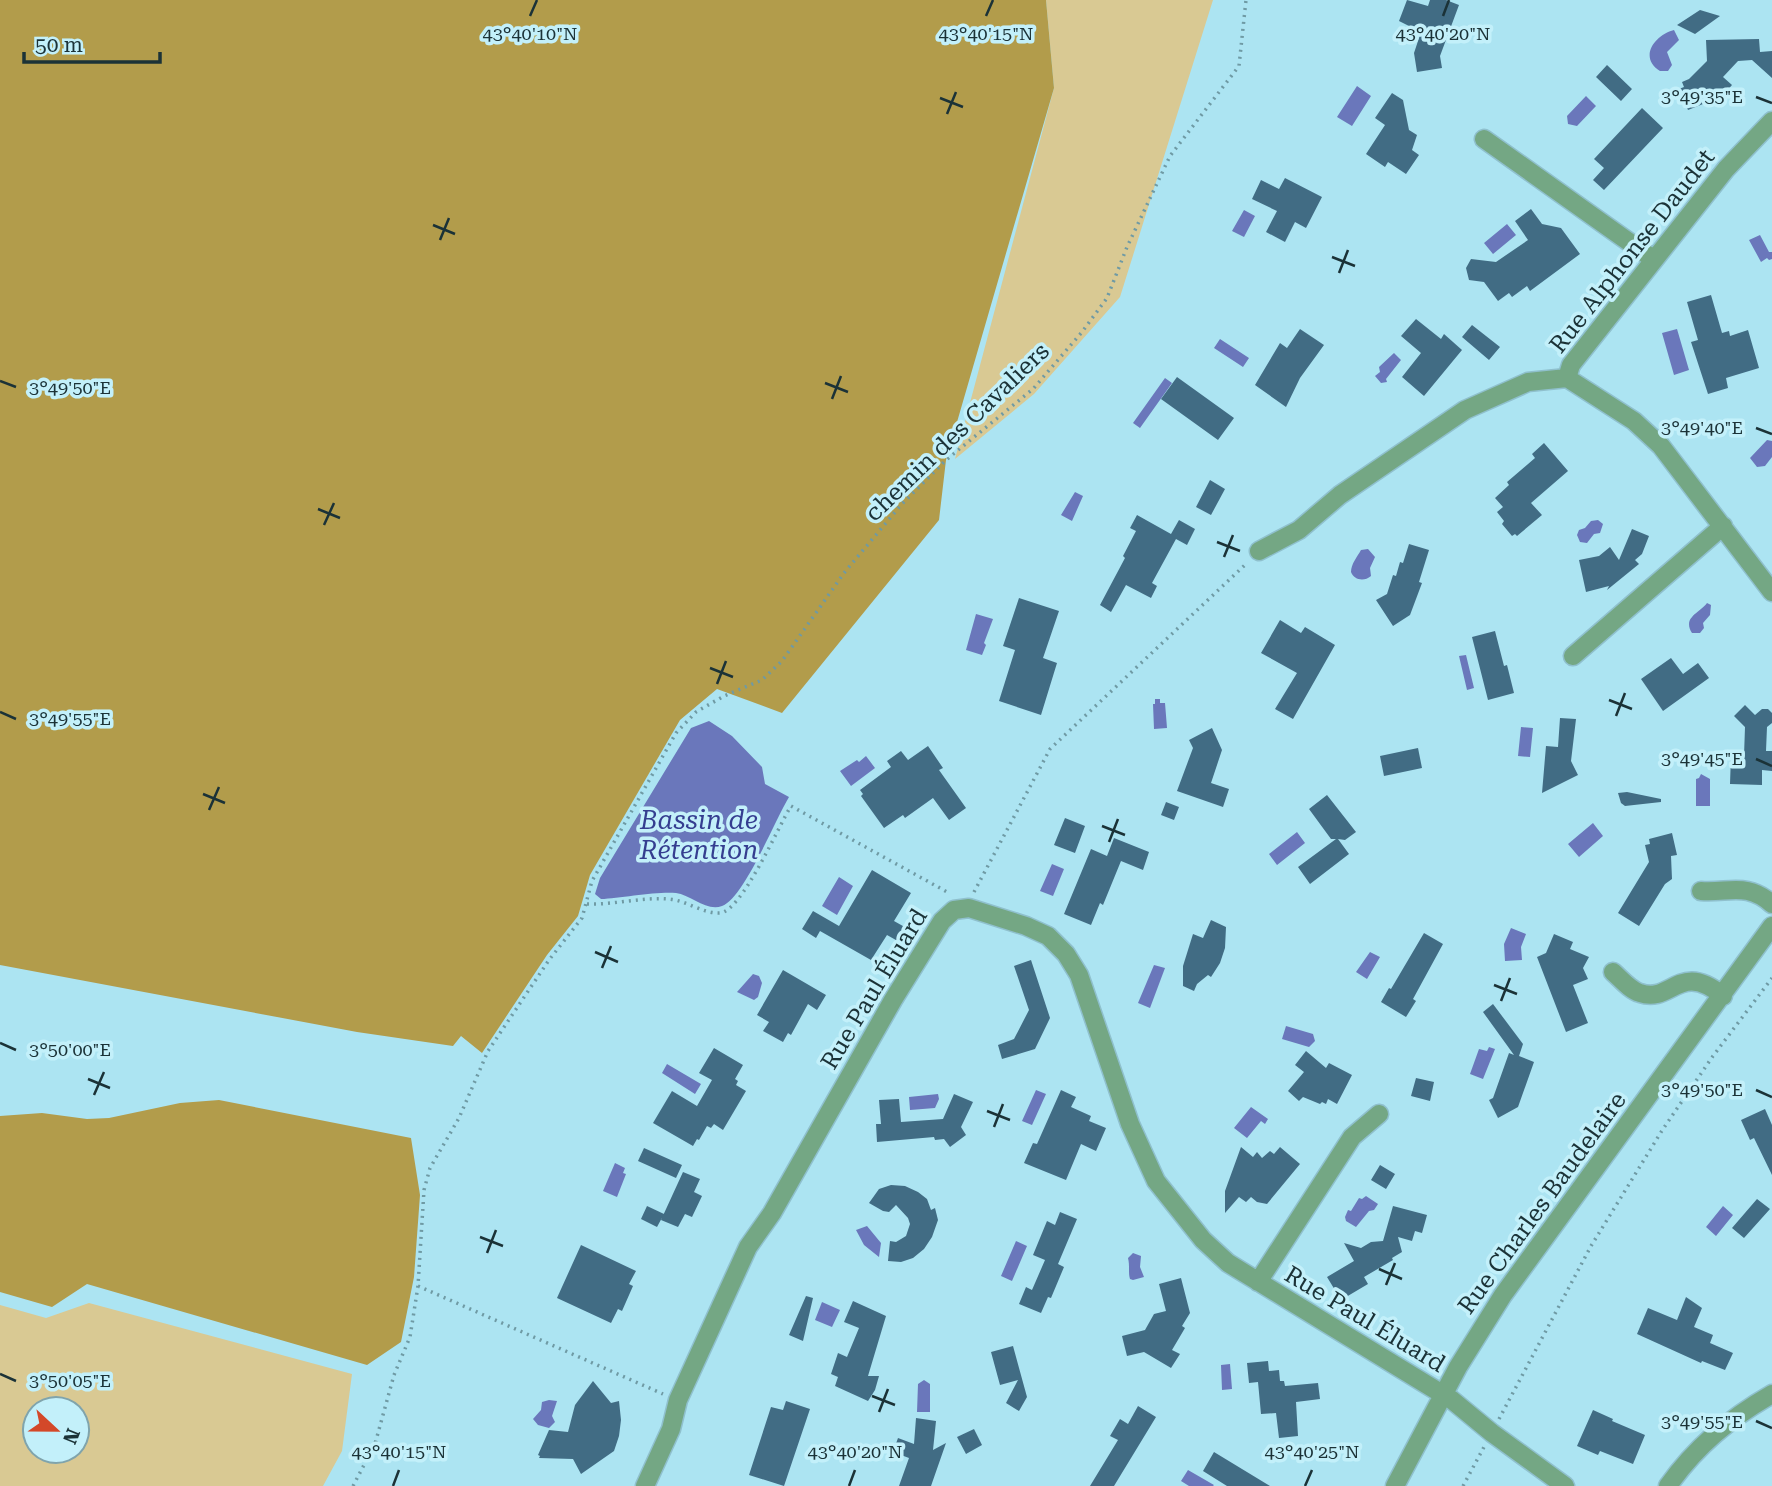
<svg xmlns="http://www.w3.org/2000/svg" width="1772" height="1486" viewBox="0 0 1772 1486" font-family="'Roboto Serif',serif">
<rect width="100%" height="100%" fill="#ace4f2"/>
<path fill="#d9c993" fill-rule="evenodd" d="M 1046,0 L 1213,0 L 1120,297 L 1034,394 L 955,459 L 1054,88 Z
M 89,1303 L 352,1374 L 342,1451 L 323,1486 L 0,1486 L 0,1305 L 46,1318 ZM 77,1409 L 77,1451 L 35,1451 L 35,1409 Z"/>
<path fill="#b29c4b" d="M 0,0 L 1046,0 L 1054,88 L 946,460 L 939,520 L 782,713 L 717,689 L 680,720 L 590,875 L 578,916 L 547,955 L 482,1053 L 461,1036 L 453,1046 L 357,1032 L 0,965 Z
M 219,1100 L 411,1138 L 420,1195 L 414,1277 L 401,1342 L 367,1365 L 87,1284 L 52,1307 L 0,1292 L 0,1116 L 42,1113 L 87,1119 L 109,1118 L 180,1103 Z"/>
<path fill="#6a77bb" d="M 1674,30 L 1679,40 L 1667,52 L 1672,65 L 1668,71 L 1660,71 C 1638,57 1655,35 1674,30 Z
M 1357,86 L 1371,96 L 1352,126 L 1337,117 Z
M 1586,96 L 1596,106 L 1577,126 L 1568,124 L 1567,116 Z
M 1244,210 L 1255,216 L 1244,237 L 1232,231 Z
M 1507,224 L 1516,235 L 1493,254 L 1484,243 Z
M 1760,235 L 1769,252 L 1772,252 L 1772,259 L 1769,260 L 1767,258 L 1761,262 L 1749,240 Z
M 1677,329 L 1689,370 L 1674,375 L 1662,333 Z
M 1220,339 L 1249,358 L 1243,367 L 1214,348 Z
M 1394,353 L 1401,360 L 1386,379 L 1387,382 L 1381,383 L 1375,376 L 1380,372 L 1379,367 Z
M 1165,378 L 1172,383 L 1140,428 L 1133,423 Z
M 1767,440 L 1772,441 L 1772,457 L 1765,466 L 1757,467 L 1750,458 Z
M 1075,492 L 1083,496 L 1072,521 L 1061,515 Z
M 1598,520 L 1603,524 L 1600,533 L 1594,534 L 1587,543 L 1580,542 L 1577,535 L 1579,530 L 1585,528 L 1591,521 Z
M 1368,549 L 1375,557 L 1370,568 L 1371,576 C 1364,582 1354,580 1351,572 C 1351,564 1357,557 1361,550 Z
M 1707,603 L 1711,605 L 1710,615 L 1703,623 L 1704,628 L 1700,633 L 1692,633 C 1682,617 1700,613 1707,603 Z
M 976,614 L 993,619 L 984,643 L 986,645 L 982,655 L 966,650 Z
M 1466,655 L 1474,688 L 1467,690 L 1459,656 Z
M 1155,699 L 1160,699 L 1160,703 L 1165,703 L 1167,728 L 1154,729 L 1153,704 L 1155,704 Z
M 709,721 L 732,736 L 762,767 L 765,784 L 789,797 C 775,820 744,898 722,906 C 707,912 691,895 676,893 C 659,891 620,898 601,899 L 595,894 L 600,878 L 691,728 Z
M 1521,727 L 1533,728 L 1530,757 L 1518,756 Z
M 866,756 L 875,768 L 851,786 L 840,771 L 857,760 L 859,762 Z
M 1701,774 L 1710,779 L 1710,806 L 1696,806 L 1696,779 L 1699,778 Z
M 1593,823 L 1603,836 L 1579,857 L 1568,844 Z
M 1297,832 L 1305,843 L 1277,865 L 1269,854 Z
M 1052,864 L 1064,869 L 1053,896 L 1040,891 Z
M 839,877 L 853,886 L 837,915 L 822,906 Z
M 1511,928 L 1526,934 L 1521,947 L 1522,960 L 1505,961 L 1504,944 Z
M 1370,952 L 1380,957 L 1367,979 L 1356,972 Z
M 1154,965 L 1165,968 L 1150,1008 L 1138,1003 Z
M 753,974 L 759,976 L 762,983 L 758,997 L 754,1000 L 737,992 Z
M 1286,1026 L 1313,1034 L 1315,1041 L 1309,1047 L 1282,1039 Z
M 1489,1047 L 1495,1049 L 1483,1079 L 1470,1074 L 1479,1049 L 1487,1051 Z
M 667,1064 L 701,1084 L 695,1094 L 662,1073 Z
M 1036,1090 L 1046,1094 L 1032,1125 L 1022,1121 Z
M 938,1094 L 939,1099 L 935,1108 L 910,1110 L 909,1097 Z
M 1251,1107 L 1268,1119 L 1265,1124 L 1261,1121 L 1247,1138 L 1234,1128 Z
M 615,1163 L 625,1168 L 623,1173 L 626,1174 L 617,1197 L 603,1191 Z
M 1366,1196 L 1378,1204 L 1374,1210 L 1369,1211 L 1356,1227 L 1346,1221 L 1345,1217 L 1348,1210 L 1351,1211 L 1359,1198 L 1362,1199 Z
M 1723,1206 L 1733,1215 L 1716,1236 L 1706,1227 Z
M 867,1226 L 881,1243 L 879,1257 L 864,1245 L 856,1230 Z
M 1016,1241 L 1027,1246 L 1012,1281 L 1001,1276 Z
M 1133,1253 L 1141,1256 L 1140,1267 L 1144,1277 L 1133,1280 L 1130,1279 C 1128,1273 1130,1266 1128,1258 Z
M 822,1302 L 840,1310 L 832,1327 L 815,1320 Z
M 1230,1364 L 1232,1389 L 1222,1390 L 1221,1365 Z
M 924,1380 L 930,1384 L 930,1412 L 917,1412 L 918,1384 Z
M 549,1400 L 557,1401 L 552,1416 L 555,1422 L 549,1428 L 538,1425 L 533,1419 L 541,1410 L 542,1402 Z
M 1188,1470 L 1214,1485 L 1213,1486 L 1189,1486 L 1181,1481 Z"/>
<path fill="#416c84" d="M 1407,0 L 1428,6 L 1430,0 L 1446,0 L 1459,5 L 1440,56 L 1442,68 L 1417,72 L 1414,53 L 1421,32 L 1399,21 Z
M 1700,10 L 1720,16 L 1695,34 L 1677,25 Z
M 1759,39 L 1760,52 L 1772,51 L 1772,78 L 1752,60 L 1738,61 L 1723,77 L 1732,85 L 1716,103 L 1713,100 L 1688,110 L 1679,89 L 1684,87 L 1682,82 L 1689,79 L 1707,61 L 1706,40 Z
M 1607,65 L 1632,89 L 1621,101 L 1596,77 Z
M 1392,93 L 1403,100 L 1409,130 L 1417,135 L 1412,150 L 1419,155 L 1406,174 L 1388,162 L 1385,167 L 1366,154 L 1385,125 L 1375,118 Z
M 1642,108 L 1663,128 L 1604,190 L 1593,180 L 1604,168 L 1594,159 Z
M 1285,178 L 1322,197 L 1306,228 L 1295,222 L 1285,242 L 1266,232 L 1277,211 L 1252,199 L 1261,180 L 1279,189 Z
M 1531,209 L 1542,224 L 1561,228 L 1580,254 L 1530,291 L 1527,286 L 1512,297 L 1509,293 L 1498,301 L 1484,282 L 1469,280 L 1466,268 L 1471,259 L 1496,262 L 1528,240 L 1515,221 Z
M 1711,295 L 1722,333 L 1729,331 L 1730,336 L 1748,330 L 1759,368 L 1726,378 L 1728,388 L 1708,394 L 1691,342 L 1698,340 L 1687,302 Z
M 1416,319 L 1441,339 L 1444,334 L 1462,350 L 1424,396 L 1402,377 L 1421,353 L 1401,336 Z
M 1472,325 L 1500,347 L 1489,360 L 1462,337 Z
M 1300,329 L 1324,345 L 1300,378 L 1286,407 L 1255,385 L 1280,343 L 1287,348 Z
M 1177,377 L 1234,418 L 1218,440 L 1161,399 Z
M 1544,443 L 1568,471 L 1531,503 L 1542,515 L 1517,536 L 1515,534 L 1512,536 L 1502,524 L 1504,521 L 1497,512 L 1503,507 L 1495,498 L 1509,485 L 1507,482 L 1535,458 L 1532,454 Z
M 1210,480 L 1225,489 L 1211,515 L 1196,507 Z
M 1137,515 L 1171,534 L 1179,520 L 1195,529 L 1187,545 L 1176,539 L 1152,583 L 1157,586 L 1151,598 L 1126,585 L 1111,612 L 1100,605 L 1125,558 L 1123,556 L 1136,531 L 1130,528 Z
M 1632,529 L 1649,536 L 1642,554 L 1635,560 L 1639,564 L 1607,590 L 1609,586 L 1586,592 L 1579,560 L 1599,556 L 1610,547 L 1619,560 Z
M 1409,544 L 1429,550 L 1419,582 L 1422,583 L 1410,615 L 1393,626 L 1376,600 L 1387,594 L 1393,575 L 1396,576 L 1400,562 L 1403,563 Z
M 1019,598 L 1059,611 L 1043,658 L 1057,663 L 1041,715 L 999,701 L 1015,650 L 1003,646 Z
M 1280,620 L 1301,633 L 1305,627 L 1335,645 L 1293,719 L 1275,709 L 1297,673 L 1261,653 Z
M 1495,631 L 1504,666 L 1507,665 L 1514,693 L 1488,700 L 1472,637 Z
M 1671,658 L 1683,674 L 1698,663 L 1709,678 L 1663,711 L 1641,679 Z
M 1745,705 L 1755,715 L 1762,709 L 1768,709 L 1772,713 L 1772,723 L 1767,727 L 1766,751 L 1772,751 L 1772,771 L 1762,770 L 1762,785 L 1730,784 L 1731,755 L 1744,756 L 1745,727 L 1734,716 Z
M 1560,718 L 1576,719 L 1571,761 L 1578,775 L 1542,793 L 1546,746 L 1558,747 Z
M 1212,728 L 1222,750 L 1211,783 L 1229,789 L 1223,807 L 1177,791 L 1193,748 L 1189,740 Z
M 928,746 L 943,768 L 939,770 L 966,808 L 949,820 L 933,798 L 905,818 L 903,815 L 884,828 L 861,796 L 863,794 L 860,790 L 891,767 L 887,761 L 901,751 L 908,760 Z
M 1418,748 L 1422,768 L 1384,776 L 1380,756 Z
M 1627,792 L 1661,799 L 1661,802 L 1625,806 L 1621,803 L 1618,793 Z
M 1327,795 L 1356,832 L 1345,840 L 1338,839 L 1349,854 L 1310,884 L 1298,867 L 1336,839 L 1331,839 L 1309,809 Z
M 1166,802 L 1179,807 L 1174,820 L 1161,815 Z
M 1065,818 L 1085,826 L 1075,853 L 1054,845 Z
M 1672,833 L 1677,855 L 1671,856 L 1672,879 L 1665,884 L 1639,926 L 1618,913 L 1649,862 L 1645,845 L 1650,844 L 1649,839 Z
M 1114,838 L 1149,852 L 1143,870 L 1121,861 L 1103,905 L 1100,903 L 1091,925 L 1064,914 L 1091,849 L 1107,856 Z
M 872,870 L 911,893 L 894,921 L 910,930 L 903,944 L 887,935 L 871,960 L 820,931 L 816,938 L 802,929 L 813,911 L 839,926 Z
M 1211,920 L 1226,927 L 1225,948 L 1220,963 L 1211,977 L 1208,975 L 1197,984 L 1194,991 L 1183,986 L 1183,966 L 1193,934 L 1203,938 Z
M 1424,933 L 1443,944 L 1413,999 L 1416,1001 L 1406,1017 L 1381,1002 L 1389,988 L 1391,989 Z
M 1554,934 L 1573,942 L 1570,949 L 1589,957 L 1583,968 L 1588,979 L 1573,985 L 1588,1023 L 1566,1032 L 1537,957 L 1546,953 Z
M 1031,960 L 1050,1018 L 1035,1049 L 1002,1059 L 998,1045 L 1014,1039 L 1029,1010 L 1014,966 Z
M 783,970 L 826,995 L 817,1010 L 808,1004 L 791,1035 L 788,1033 L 783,1042 L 763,1031 L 769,1022 L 757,1015 Z
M 1493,1004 L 1523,1044 L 1519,1056 L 1534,1062 L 1518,1107 L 1498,1118 L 1489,1100 L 1493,1098 L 1509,1053 L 1514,1055 L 1483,1012 Z
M 714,1048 L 743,1065 L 735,1079 L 738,1081 L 736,1085 L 746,1091 L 723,1130 L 714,1124 L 711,1128 L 707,1126 L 699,1140 L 697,1139 L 693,1146 L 653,1123 L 672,1091 L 697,1106 L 712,1080 L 699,1073 Z
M 1306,1051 L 1326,1068 L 1329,1063 L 1352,1075 L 1337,1104 L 1328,1099 L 1326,1104 L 1322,1102 L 1320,1104 L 1303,1097 L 1299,1101 L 1288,1091 L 1304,1072 L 1295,1065 Z
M 1416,1078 L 1434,1082 L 1430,1101 L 1411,1096 Z
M 1061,1090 L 1076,1097 L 1071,1107 L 1091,1116 L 1089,1121 L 1106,1128 L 1096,1151 L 1081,1144 L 1066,1180 L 1024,1163 L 1033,1143 L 1037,1144 Z
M 954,1094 L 973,1102 L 961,1127 L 966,1135 L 950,1147 L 944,1139 L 935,1140 L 934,1137 L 877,1142 L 876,1124 L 881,1124 L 879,1100 L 899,1099 L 901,1122 L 943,1119 Z
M 1765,1109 L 1772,1125 L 1772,1175 L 1754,1138 L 1750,1140 L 1741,1120 Z
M 1241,1147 L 1253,1157 L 1257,1152 L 1262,1158 L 1270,1151 L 1274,1154 L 1280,1147 L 1300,1164 L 1267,1204 L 1257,1202 L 1251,1197 L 1246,1202 L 1239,1197 L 1225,1213 L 1225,1191 Z
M 644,1148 L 682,1165 L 676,1178 L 638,1161 Z
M 1380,1165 L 1395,1174 L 1386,1189 L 1371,1180 Z
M 683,1172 L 700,1179 L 694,1192 L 702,1196 L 692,1217 L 685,1214 L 678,1227 L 661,1220 Z
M 891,1185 L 905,1186 L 918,1192 L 927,1199 L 931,1210 L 935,1208 L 938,1220 L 932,1237 L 924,1249 L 913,1258 L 901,1262 L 888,1261 L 890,1241 L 896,1242 L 906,1236 L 910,1224 L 908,1218 L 896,1205 L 889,1212 L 883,1211 L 869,1203 L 879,1189 Z
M 1757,1199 L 1770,1209 L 1744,1238 L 1732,1228 Z
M 647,1206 L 664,1214 L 657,1227 L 641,1219 Z
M 1393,1206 L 1427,1215 L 1422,1233 L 1415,1231 L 1412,1241 L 1398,1237 L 1402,1252 L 1392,1258 L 1393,1260 L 1364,1277 L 1368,1284 L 1341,1300 L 1327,1277 L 1354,1261 L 1344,1243 L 1361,1248 L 1371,1242 L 1383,1241 Z
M 1060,1212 L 1077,1219 L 1058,1264 L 1064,1267 L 1051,1298 L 1048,1297 L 1041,1313 L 1019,1304 L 1026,1287 L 1032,1290 L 1045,1260 L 1033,1255 L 1047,1221 L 1055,1225 Z
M 581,1245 L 636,1271 L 629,1284 L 633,1286 L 622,1311 L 618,1309 L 611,1323 L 557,1298 Z
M 1181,1278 L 1190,1313 L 1182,1326 L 1185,1328 L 1172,1350 L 1180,1354 L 1171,1368 L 1144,1352 L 1127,1356 L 1122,1336 L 1145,1330 L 1154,1314 L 1166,1311 L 1159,1284 Z
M 806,1296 L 813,1298 L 803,1341 L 789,1335 Z
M 1686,1297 L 1702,1308 L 1694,1327 L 1713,1335 L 1710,1343 L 1733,1353 L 1725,1370 L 1702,1361 L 1701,1363 L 1637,1334 L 1648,1308 L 1677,1320 Z
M 853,1301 L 886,1316 L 868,1376 L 879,1376 L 875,1390 L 868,1401 L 835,1386 L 838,1377 L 831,1374 L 838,1353 L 847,1357 L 859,1328 L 844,1322 Z
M 1013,1346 L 1027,1397 L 1019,1411 L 1006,1403 L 1018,1380 L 1000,1385 L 991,1352 Z
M 1268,1361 L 1269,1371 L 1279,1370 L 1280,1381 L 1284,1381 L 1285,1386 L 1318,1383 L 1320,1399 L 1296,1402 L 1298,1436 L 1279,1438 L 1276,1413 L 1261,1414 L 1258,1382 L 1249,1383 L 1247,1363 Z
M 593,1381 L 611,1403 L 619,1401 L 621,1420 L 619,1436 L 614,1451 L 581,1474 L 573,1459 L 539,1458 L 540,1456 L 538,1455 L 549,1430 L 568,1432 L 575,1405 Z
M 786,1401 L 810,1409 L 784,1486 L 749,1475 L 771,1407 L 783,1410 Z
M 1138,1406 L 1156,1417 L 1114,1486 L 1090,1486 L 1118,1440 L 1110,1436 L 1120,1419 L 1128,1424 Z
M 1593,1410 L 1613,1419 L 1612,1421 L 1645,1435 L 1633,1464 L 1600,1451 L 1598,1455 L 1577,1446 Z
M 916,1418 L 936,1421 L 933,1450 L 946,1443 L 931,1486 L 899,1486 L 909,1458 L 893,1452 L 898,1438 L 914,1444 Z
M 974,1429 L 982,1445 L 966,1454 L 957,1437 Z
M 1214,1452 L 1270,1486 L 1227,1486 L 1203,1471 Z"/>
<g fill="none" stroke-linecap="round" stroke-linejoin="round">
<defs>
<path id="minor" d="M 1772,121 L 1726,169 L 1571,365 L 1567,378 L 1634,421 L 1661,446 L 1772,592
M 1484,139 L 1653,259
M 1259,551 L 1299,530 L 1340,495 L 1465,410 L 1528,382 L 1567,378
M 1573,656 L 1723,526
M 1701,891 C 1730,893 1747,882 1772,904
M 1613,972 C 1621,979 1630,990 1640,993 C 1672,1004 1679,960 1723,996
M 1258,1282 L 1352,1137 L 1379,1114
M 645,1486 L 671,1429 L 678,1400 L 748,1247 L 772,1213 L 893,1000 L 942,921 L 954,910 L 969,908 L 1026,926 L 1048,936 L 1066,954 L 1079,975 L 1130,1124 L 1156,1181 L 1203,1240 L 1228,1263 L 1452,1400 L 1492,1433 L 1565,1486
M 1395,1486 L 1458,1367 L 1503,1295 L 1772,926
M 1668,1486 C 1696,1446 1730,1418 1772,1394"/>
</defs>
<use href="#minor" stroke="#8fc0cd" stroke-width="21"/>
<path stroke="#6f9aa4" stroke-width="3.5" stroke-dasharray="2 5" stroke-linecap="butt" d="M 974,892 L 1050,749 L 1247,563
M 587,904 C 614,905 641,897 668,899 C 686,900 703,914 720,913 C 742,911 778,827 791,806 L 949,893
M 418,1286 L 663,1394
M 1499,1419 L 1591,1246 L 1663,1129 L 1713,1056 L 1772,978
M 353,1486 L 375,1444 L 394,1375 L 410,1337 L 418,1286 L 424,1190 L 430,1168 L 459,1118 L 488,1051 L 549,960 L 582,918 L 592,881 L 676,733 L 696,712 L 724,696 L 762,680 L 782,661 L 844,573 L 901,505 L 946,460 L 1033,389 L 1082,332 L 1107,298 L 1127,247 L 1170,156 L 1239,66 L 1246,0
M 1463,1486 L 1484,1447"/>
<use href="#minor" stroke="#74a784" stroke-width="18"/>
</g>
<path fill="none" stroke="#1b3237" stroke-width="2.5" d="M 530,16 L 537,0M 986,16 L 993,0M 1443,16 L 1449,0M 1756,97 L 1772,103M 940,98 L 963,107M 947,114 L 956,92M 433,225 L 455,234M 440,240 L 449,218M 1332,257 L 1355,266M 1339,273 L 1348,250M 0,381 L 16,387M 825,383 L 848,392M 832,399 L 841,376M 1756,428 L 1772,434M 318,509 L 340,518M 324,525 L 334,503M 1217,542 L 1240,551M 1224,557 L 1233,535M 710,668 L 733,677M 717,684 L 726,661M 1609,700 L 1632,709M 0,712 L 16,719M 1616,716 L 1625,693M 1756,759 L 1772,766M 203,794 L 225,803M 209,810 L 219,787M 1102,826 L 1125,835M 1109,842 L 1118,819M 595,952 L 618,962M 602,968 L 611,946M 1494,985 L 1517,994M 1501,1001 L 1510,978M 0,1043 L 16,1050M 88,1079 L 110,1088M 1756,1090 L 1772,1097M 94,1095 L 104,1072M 987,1111 L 1010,1120M 994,1127 L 1003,1104M 480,1237 L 503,1246M 487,1253 L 496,1230M 1379,1269 L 1402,1279M 1386,1285 L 1395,1263M 0,1374 L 16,1381M 872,1396 L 895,1405M 879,1412 L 888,1389M 1756,1421 L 1772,1428M 393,1486 L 399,1470M 849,1486 L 855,1470M 1305,1486 L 1312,1470"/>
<g text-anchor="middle" stroke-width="7" stroke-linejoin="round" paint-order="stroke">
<g font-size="24" fill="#1b3237" stroke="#c3f0fa">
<text transform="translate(1632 251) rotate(-52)" y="8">Rue Alphonse Daudet</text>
<text transform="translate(957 432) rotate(-44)" y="8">chemin des Cavaliers</text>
<text transform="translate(874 989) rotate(-59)" y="8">Rue Paul Éluard</text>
<text transform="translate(1542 1203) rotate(-54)" y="8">Rue Charles Baudelaire</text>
<text transform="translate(1365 1319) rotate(31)" y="8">Rue Paul Éluard</text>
</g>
<g font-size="26" font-style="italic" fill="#353e90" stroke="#c3f0fa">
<text x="699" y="829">Bassin de<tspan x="699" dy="30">Rétention</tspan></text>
</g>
</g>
<g font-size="18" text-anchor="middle" fill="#1b3237" stroke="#c3f0fa" stroke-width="7" stroke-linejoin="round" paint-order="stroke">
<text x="986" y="40">43°40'15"N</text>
<text x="1443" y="40">43°40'20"N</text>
<text x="530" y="40">43°40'10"N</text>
<text x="1702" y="103">3°49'35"E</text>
<text x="70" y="394">3°49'50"E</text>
<text x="1702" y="434">3°49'40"E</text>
<text x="70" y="725">3°49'55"E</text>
<text x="1702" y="765">3°49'45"E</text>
<text x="70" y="1056">3°50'00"E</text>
<text x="1702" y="1096">3°49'50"E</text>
<text x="70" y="1387">3°50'05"E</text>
<text x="1702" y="1428">3°49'55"E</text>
<text x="399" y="1458">43°40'15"N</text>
<text x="855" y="1458">43°40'20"N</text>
<text x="1312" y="1458">43°40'25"N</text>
</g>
<g transform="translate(56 1430) rotate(112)"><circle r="33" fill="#c3f0fa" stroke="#80a4ac" stroke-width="2"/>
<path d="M0-5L12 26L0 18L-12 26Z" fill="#d34829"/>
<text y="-10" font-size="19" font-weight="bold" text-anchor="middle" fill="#1b3237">N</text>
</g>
<path d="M24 52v10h136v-10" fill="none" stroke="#1b3237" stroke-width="3.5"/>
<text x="35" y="52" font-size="21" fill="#1b3237" stroke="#c3f0fa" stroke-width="5" paint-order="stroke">50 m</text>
</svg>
